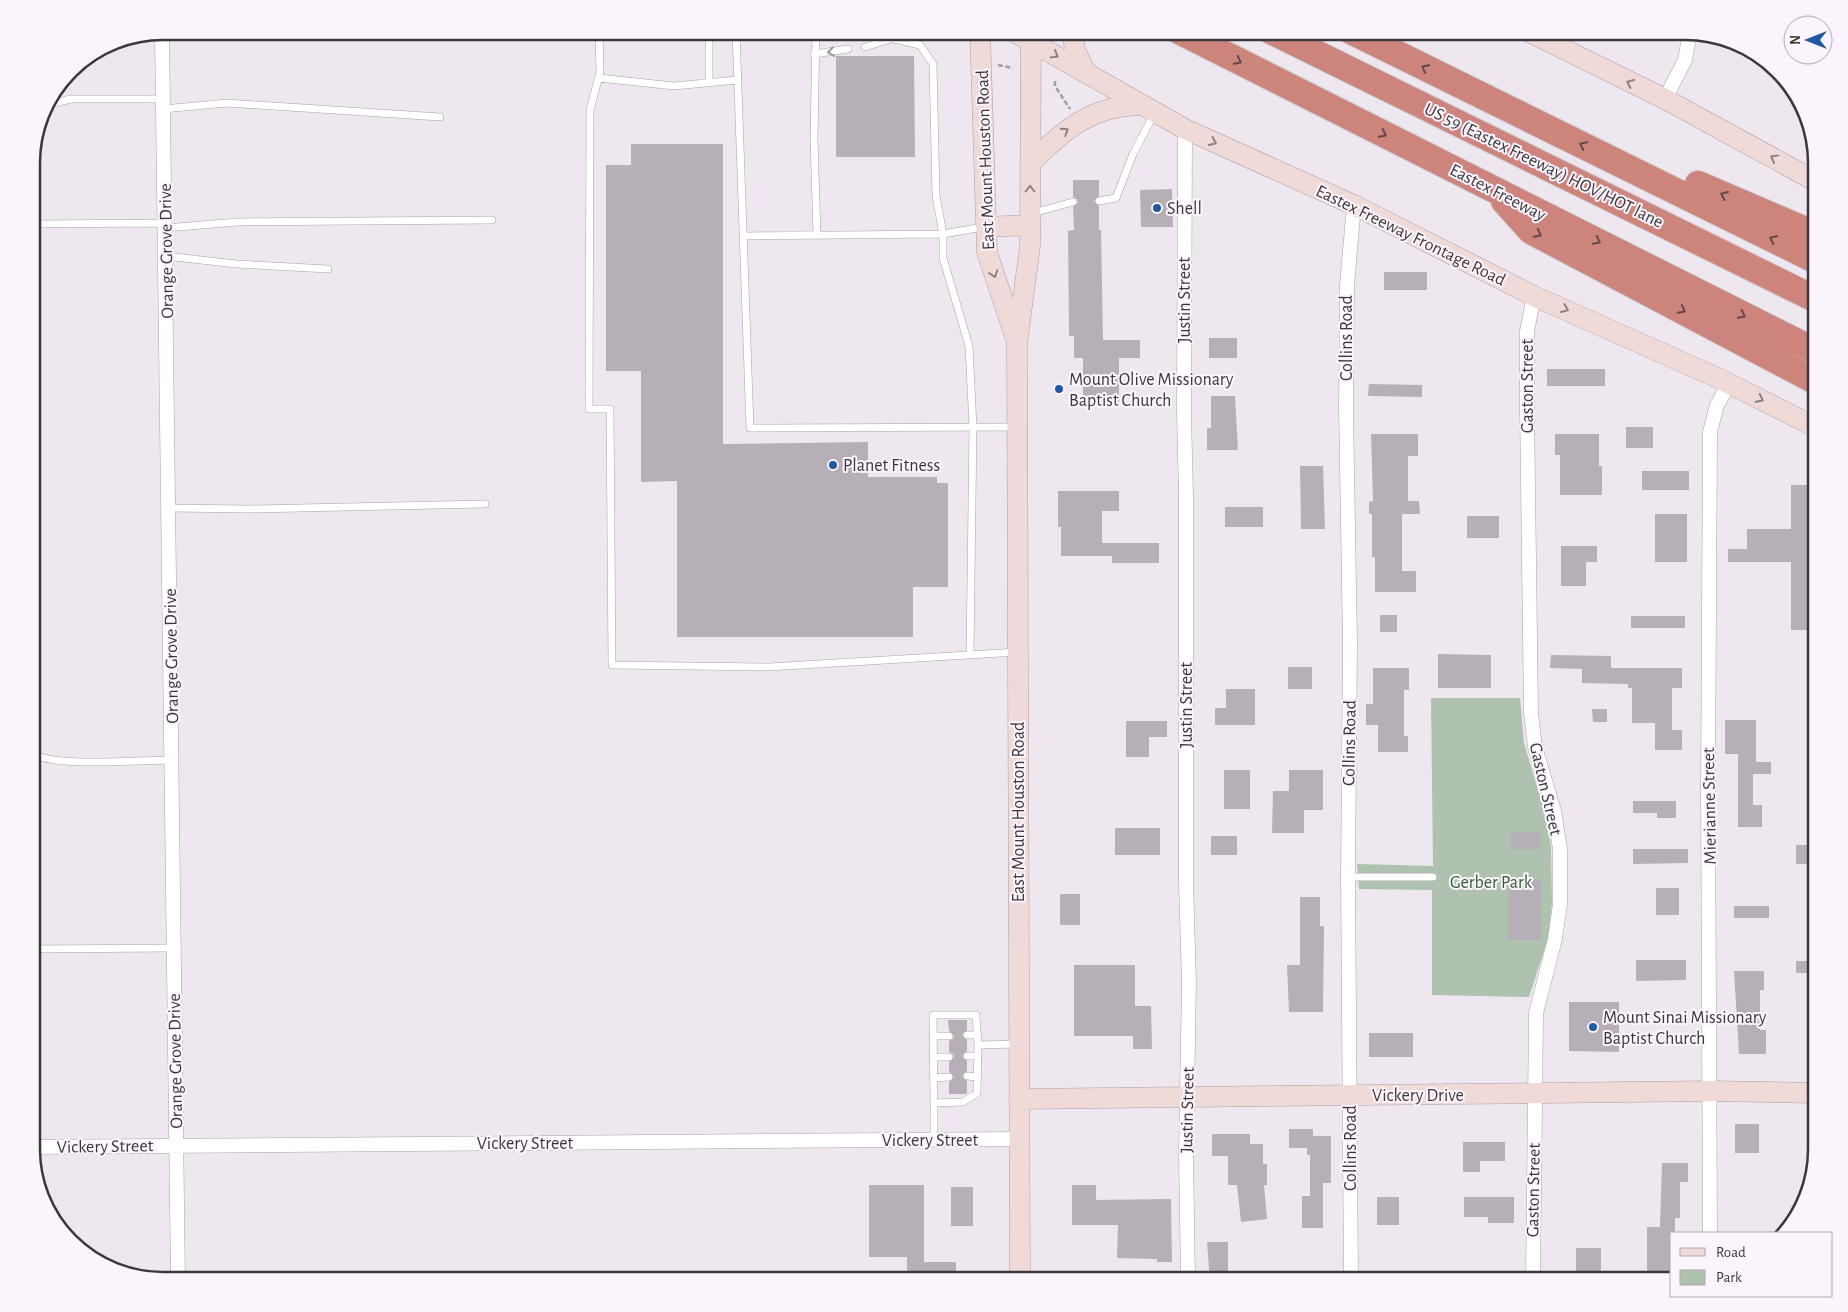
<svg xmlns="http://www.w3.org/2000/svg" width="1848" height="1312" viewBox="0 0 1848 1312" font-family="'Alegreya Sans',sans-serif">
<rect width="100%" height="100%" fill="#efe7ef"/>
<path fill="#afc2af" d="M 1431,698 L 1520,698 L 1524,743 L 1542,803 L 1551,846 L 1552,903 L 1548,939 L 1529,997 L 1432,995 L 1432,890 L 1359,889 L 1357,864 L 1433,866 Z"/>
<path fill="#b7afb7" d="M 836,56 L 914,56 L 915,157 L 836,157 Z
M 631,144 L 723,144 L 723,444 L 868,442 L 868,477 L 937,477 L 937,483 L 948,483 L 948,587 L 913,587 L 913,637 L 677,637 L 677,481 L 641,482 L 641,371 L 606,371 L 606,165 L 631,165 Z
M 1073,180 L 1099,180 L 1099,196 L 1094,201 L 1099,206 L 1099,230 L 1101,230 L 1103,340 L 1140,340 L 1140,358 L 1119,358 L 1119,404 L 1083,404 L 1083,358 L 1074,358 L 1074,336 L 1069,336 L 1068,231 L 1074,230 L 1073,207 L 1078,203 L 1077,199 L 1073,197 Z
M 1172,189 L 1173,227 L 1141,227 L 1140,190 Z
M 1384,272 L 1427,272 L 1427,290 L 1384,290 Z
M 1209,338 L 1237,338 L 1237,358 L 1209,358 Z
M 1547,369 L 1605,369 L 1605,386 L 1547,386 Z
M 1369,384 L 1422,385 L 1422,397 L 1368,396 Z
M 1211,396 L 1235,396 L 1238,450 L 1207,450 L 1207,428 L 1211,428 Z
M 1626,427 L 1653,427 L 1653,448 L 1626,448 Z
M 1371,434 L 1418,434 L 1418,456 L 1408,456 L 1408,501 L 1419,501 L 1420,514 L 1402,514 L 1402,571 L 1416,571 L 1416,592 L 1375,592 L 1375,557 L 1372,557 L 1372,514 L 1369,514 L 1369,502 L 1373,501 Z
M 1555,434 L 1599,434 L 1599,466 L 1602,466 L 1602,495 L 1560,495 L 1560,455 L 1555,455 Z
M 1300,466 L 1323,466 L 1325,529 L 1301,529 Z
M 1642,471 L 1689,471 L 1689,490 L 1642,490 Z
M 1791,485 L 1817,485 L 1817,630 L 1791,630 L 1791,562 L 1728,562 L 1728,549 L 1747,549 L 1747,529 L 1791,529 Z
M 1058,491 L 1119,491 L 1119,511 L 1102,511 L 1102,543 L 1159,543 L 1159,563 L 1112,563 L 1112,556 L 1061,556 L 1061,527 L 1058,527 Z
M 1225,507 L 1263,507 L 1263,527 L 1225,527 Z
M 1655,514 L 1687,514 L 1687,562 L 1655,562 Z
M 1467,516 L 1499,516 L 1499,538 L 1467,538 Z
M 1561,546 L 1597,546 L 1597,562 L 1586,562 L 1586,586 L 1561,586 Z
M 1380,615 L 1397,615 L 1397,632 L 1380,632 Z
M 1631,616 L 1685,616 L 1685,628 L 1631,628 Z
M 1438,654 L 1491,655 L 1491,688 L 1438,688 Z
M 1551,655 L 1611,656 L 1611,667 L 1613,668 L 1682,668 L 1682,688 L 1672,688 L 1672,730 L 1682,730 L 1682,750 L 1655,750 L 1655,723 L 1632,723 L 1632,688 L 1628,688 L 1628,684 L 1582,683 L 1582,669 L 1550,668 Z
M 1288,667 L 1312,667 L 1312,689 L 1288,689 Z
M 1373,668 L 1409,668 L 1409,690 L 1404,690 L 1404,736 L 1408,736 L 1408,752 L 1378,752 L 1378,725 L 1366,725 L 1366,704 L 1373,704 Z
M 1226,689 L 1255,689 L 1255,725 L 1215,725 L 1215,708 L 1226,708 Z
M 1592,709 L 1607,709 L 1607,722 L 1593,722 Z
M 1725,720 L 1756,720 L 1756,762 L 1771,762 L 1771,774 L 1753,774 L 1753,805 L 1762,805 L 1762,827 L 1738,827 L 1738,754 L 1725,754 Z
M 1126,721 L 1167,721 L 1167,737 L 1149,737 L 1149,757 L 1126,757 Z
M 1224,770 L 1250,770 L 1250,809 L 1224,809 Z
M 1289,770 L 1323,770 L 1323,810 L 1304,810 L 1304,833 L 1272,833 L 1273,791 L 1289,791 Z
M 1633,801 L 1676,801 L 1676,818 L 1657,818 L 1657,813 L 1633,813 Z
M 1115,828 L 1160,828 L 1160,855 L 1115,855 Z
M 1511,832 L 1540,832 L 1540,849 L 1511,849 Z
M 1211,836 L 1237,836 L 1237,855 L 1211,855 Z
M 1796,845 L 1817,845 L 1817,864 L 1796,864 Z
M 1633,849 L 1688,849 L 1688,863 L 1633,864 Z
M 1508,879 L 1541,879 L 1541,940 L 1508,940 Z
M 1656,888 L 1679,888 L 1679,915 L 1656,915 Z
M 1060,894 L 1080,894 L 1080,925 L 1060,925 Z
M 1300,897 L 1320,897 L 1320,926 L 1324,926 L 1323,1012 L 1289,1012 L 1287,965 L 1300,965 Z
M 1734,906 L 1769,906 L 1769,918 L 1734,918 Z
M 1636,960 L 1686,960 L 1686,980 L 1636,981 Z
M 1796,961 L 1817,961 L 1817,973 L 1796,973 Z
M 1074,965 L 1135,965 L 1135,1006 L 1151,1006 L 1152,1049 L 1133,1049 L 1133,1036 L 1074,1036 Z
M 1734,971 L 1764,971 L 1764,990 L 1760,990 L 1760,1030 L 1766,1030 L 1766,1054 L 1739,1054 Z
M 1569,1002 L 1619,1002 L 1619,1052 L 1569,1051 Z
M 948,1020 L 967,1020 L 967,1030 L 962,1035 L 967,1040 L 967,1051 L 962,1056 L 967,1061 L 967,1071 L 962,1076 L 967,1081 L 967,1093 L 965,1094 L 949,1094 L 949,1082 L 954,1077 L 949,1072 L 949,1062 L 954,1057 L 953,1054 L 949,1052 L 949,1041 L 953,1039 L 954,1036 L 949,1031 Z
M 1369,1033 L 1413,1033 L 1413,1057 L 1369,1057 Z
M 1735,1124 L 1759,1124 L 1759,1153 L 1735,1153 Z
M 1289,1129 L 1313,1129 L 1313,1136 L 1331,1136 L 1331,1183 L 1323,1183 L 1323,1228 L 1302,1228 L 1302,1196 L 1310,1196 L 1310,1155 L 1307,1155 L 1307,1148 L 1289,1148 Z
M 1212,1134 L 1250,1134 L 1250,1144 L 1263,1144 L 1263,1164 L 1267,1164 L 1267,1185 L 1264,1185 L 1267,1219 L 1241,1222 L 1237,1185 L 1228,1185 L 1228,1156 L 1212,1156 Z
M 1463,1142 L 1505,1142 L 1505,1161 L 1480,1161 L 1480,1172 L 1463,1172 Z
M 1662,1163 L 1688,1163 L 1688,1182 L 1680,1182 L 1680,1218 L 1675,1218 L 1675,1233 L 1672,1233 L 1672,1281 L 1647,1281 L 1647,1227 L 1660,1227 Z
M 869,1185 L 924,1185 L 924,1262 L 956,1262 L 956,1281 L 907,1281 L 907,1257 L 869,1257 Z
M 1072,1185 L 1096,1185 L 1096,1200 L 1171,1199 L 1172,1262 L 1157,1262 L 1157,1259 L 1117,1258 L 1118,1225 L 1072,1225 Z
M 951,1187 L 973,1187 L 973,1226 L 951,1226 Z
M 1377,1197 L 1399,1197 L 1399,1225 L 1377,1225 Z
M 1464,1197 L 1514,1197 L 1514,1223 L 1488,1223 L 1488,1217 L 1464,1217 Z
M 1207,1242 L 1228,1242 L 1228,1281 L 1210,1281 Z
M 1576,1248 L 1601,1248 L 1601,1281 L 1576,1281 Z"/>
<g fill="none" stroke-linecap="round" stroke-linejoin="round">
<defs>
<path id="lane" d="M 599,31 L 600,72 L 590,110 L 589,409 L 610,409 L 612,665 L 769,667 L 1018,652
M 709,31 L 709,83
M 736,31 L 750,428 L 1015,427
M 816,31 L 814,139 L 817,235
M 860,31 L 920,45 L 933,64 L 936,196 L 943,234 L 943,258 L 969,346 L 973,427 L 970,655
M 865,47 L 891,39
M 814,54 L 848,49
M 599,78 L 674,86 L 737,80
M 46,105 L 71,99 L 163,99
M 163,109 L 227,103 L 440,117
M 1099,201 L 1116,198 L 1133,154 L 1154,114
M 1033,213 L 1073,202
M 32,224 L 165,223
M 165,228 L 238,222 L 492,220
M 743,236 L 943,234 L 983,227
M 166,256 L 236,264 L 328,269
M 169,508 L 249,509 L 485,504
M 32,753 C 52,768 142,760 172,760
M 1348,877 L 1433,877
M 32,949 L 174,948
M 967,1035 L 977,1035
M 934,1036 L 949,1036
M 978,1045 L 976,1015 L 933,1015 L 934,1103 L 963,1102 L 977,1093 L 978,1045 L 1018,1044
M 967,1056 L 978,1056
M 934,1057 L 949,1057
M 967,1076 L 978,1077
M 934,1078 L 949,1077
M 934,1103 L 934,1140"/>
<path id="street" d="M 162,31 L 178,1281
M 1665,99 L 1685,60 L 1690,32
M 1185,129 L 1184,414 L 1186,495 L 1186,882 L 1189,983 L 1186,1153 L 1188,1281
M 32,1147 L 1019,1139
M 1710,1233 L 1708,789 L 1710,432 L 1717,405 L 1729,384
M 1351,1281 L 1348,877 L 1350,643 L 1346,408 L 1347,285 L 1354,205
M 1533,1281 L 1536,1013 L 1555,939 L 1560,904 L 1560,849 L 1554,811 L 1535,747 L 1531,713 L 1527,407 L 1527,331 L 1534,296"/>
<path id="secondary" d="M 980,31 L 987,252 L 1016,339
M 1012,31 L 1185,129 L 1354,205 L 1534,296 L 1718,378 L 1817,428
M 1072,31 L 1075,50 L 1086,73
M 1527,31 L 1665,99 L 1817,182
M 1030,164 C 1063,130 1092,105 1143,105
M 986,227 L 1030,225
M 1019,1099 L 1710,1091 L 1817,1093
M 1020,1281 L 1017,344 L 1030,246 L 1031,31"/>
<path id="highway" d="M 1179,31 L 1817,352
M 1271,31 L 1817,300
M 1351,31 L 1817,261
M 1698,184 L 1817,235
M 1504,201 L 1531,231 L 1817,382"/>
</defs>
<use href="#lane" stroke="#a9a1a9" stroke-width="8"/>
<use href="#street" stroke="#a9a1a9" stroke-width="15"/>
<use href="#secondary" stroke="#a9a1a9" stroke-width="21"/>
<use href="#highway" stroke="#c8c7c8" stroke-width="28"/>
<path stroke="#a19ba2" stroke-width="2.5" stroke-dasharray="5 2.5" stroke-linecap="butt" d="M 998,65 L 1013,68
M 1055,81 L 1055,86 L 1070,109"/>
<use href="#lane" stroke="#fff" stroke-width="7"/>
<use href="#street" stroke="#fff" stroke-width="14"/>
<use href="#secondary" stroke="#f0dad8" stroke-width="20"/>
<use href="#highway" stroke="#cd847c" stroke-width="26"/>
</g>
<defs><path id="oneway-chevron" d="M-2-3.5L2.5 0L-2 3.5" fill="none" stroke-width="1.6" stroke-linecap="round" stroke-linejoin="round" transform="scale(1.25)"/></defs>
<use stroke="#9d9c9e" href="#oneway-chevron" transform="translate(831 52) rotate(172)"/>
<g stroke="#8c8182">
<use href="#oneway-chevron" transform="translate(1055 55) rotate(30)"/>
<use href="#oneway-chevron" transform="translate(1630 83) rotate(-155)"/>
<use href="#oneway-chevron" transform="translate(1065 131) rotate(-33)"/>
<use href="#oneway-chevron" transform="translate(1213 142) rotate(24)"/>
<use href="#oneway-chevron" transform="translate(1774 158) rotate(-151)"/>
<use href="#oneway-chevron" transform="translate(1030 189) rotate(-90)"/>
<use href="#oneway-chevron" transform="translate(994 274) rotate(72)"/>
<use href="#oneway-chevron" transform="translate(1565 309) rotate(24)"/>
<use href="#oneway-chevron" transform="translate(1760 399) rotate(27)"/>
</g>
<g stroke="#604b4c">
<use href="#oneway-chevron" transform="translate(1238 61) rotate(27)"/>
<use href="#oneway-chevron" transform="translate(1425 68) rotate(-153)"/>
<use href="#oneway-chevron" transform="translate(1383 134) rotate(27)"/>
<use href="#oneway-chevron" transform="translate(1583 145) rotate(-154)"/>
<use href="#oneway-chevron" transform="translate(1724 195) rotate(-157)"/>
<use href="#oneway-chevron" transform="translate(1538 234) rotate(28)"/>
<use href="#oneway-chevron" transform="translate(1773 239) rotate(-154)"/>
<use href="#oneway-chevron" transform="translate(1597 241) rotate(27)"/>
<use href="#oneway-chevron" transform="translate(1682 310) rotate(28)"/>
<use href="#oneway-chevron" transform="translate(1742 315) rotate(27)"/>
</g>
<g fill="#1e58a9" stroke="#fcf4fd" stroke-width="2">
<circle cx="1157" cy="208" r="5"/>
<circle cx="1059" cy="389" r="5"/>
<circle cx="833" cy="465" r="5"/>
<circle cx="1593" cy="1027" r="5"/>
</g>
<g text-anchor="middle" stroke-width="4" stroke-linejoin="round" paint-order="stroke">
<g font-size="18" fill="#3b383c" stroke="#fcf4fd">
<text transform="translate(985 160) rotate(-92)" y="6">East Mount Houston Road</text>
<text transform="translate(1544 165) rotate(26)" y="6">US 59 (Eastex Freeway) HOV/HOT lane</text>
<text transform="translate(1498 192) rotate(27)" y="6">Eastex Freeway</text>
<text transform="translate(1411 235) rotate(26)" y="6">Eastex Freeway Frontage Road</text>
<text transform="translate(166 251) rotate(-91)" y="6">Orange Grove Drive</text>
<text transform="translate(1184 300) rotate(-90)" y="6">Justin Street</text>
<text transform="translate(1346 338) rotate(-90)" y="6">Collins Road</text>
<text transform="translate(1527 386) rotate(-90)" y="6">Gaston Street</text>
<text transform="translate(171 656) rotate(-91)" y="6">Orange Grove Drive</text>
<text transform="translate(1186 705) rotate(-90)" y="6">Justin Street</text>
<text transform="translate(1349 743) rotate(-89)" y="6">Collins Road</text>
<text transform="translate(1546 789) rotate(77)" y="6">Gaston Street</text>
<text transform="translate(1709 806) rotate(-91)" y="6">Mierianne Street</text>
<text transform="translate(1018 812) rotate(-90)" y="6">East Mount Houston Road</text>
<text transform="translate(175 1061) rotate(-91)" y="6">Orange Grove Drive</text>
<text x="1418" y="1101">Vickery Drive</text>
<text transform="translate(1187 1110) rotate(-89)" y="6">Justin Street</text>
<text x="930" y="1146">Vickery Street</text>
<text x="525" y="1149">Vickery Street</text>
<text transform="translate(105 1146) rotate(-1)" y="6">Vickery Street</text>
<text transform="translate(1350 1148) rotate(-90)" y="6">Collins Road</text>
<text transform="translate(1533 1190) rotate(-89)" y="6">Gaston Street</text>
</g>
<g font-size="18" fill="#3b383c" stroke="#fcf4fd" text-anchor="start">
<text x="1167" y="214">Shell</text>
<text x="1069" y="385">Mount Olive Missionary<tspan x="1069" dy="21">Baptist Church</tspan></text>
<text x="843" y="471">Planet Fitness</text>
<text x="1603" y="1023">Mount Sinai Missionary<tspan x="1603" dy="21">Baptist Church</tspan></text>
</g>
<g font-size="18" fill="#346038" stroke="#fcf4fd">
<text x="1491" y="888">Gerber Park</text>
</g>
</g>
<path d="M0 0H1848V1312H0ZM163 40H1685A123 123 0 0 1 1808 163V1149A123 123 0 0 1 1685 1272H163A123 123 0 0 1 40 1149V163A123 123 0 0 1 163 40Z" fill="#fcf4fd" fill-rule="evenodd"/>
<path fill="none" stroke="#3b383c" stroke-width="2.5" d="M163 40H1685A123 123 0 0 1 1808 163V1149A123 123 0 0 1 1685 1272H163A123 123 0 0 1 40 1149V163A123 123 0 0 1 163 40Z"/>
<rect x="1670" y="1232" width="162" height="65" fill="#fcf4fd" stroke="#afa9b0"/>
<rect x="1680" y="1248" width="25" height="8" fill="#f0dad8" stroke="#afa9b0"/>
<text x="1716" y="1257" font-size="15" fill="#3b383c">Road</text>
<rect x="1680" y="1270" width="25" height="15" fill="#afc2af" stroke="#afa9b0"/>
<text x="1716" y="1282" font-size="15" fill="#3b383c">Park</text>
<g transform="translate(1808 40) rotate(270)"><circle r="24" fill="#fcf4fd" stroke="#afa9b0"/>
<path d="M0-4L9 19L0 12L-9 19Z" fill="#1e58a9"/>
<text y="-8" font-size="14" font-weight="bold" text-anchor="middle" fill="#3b383c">N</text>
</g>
</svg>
